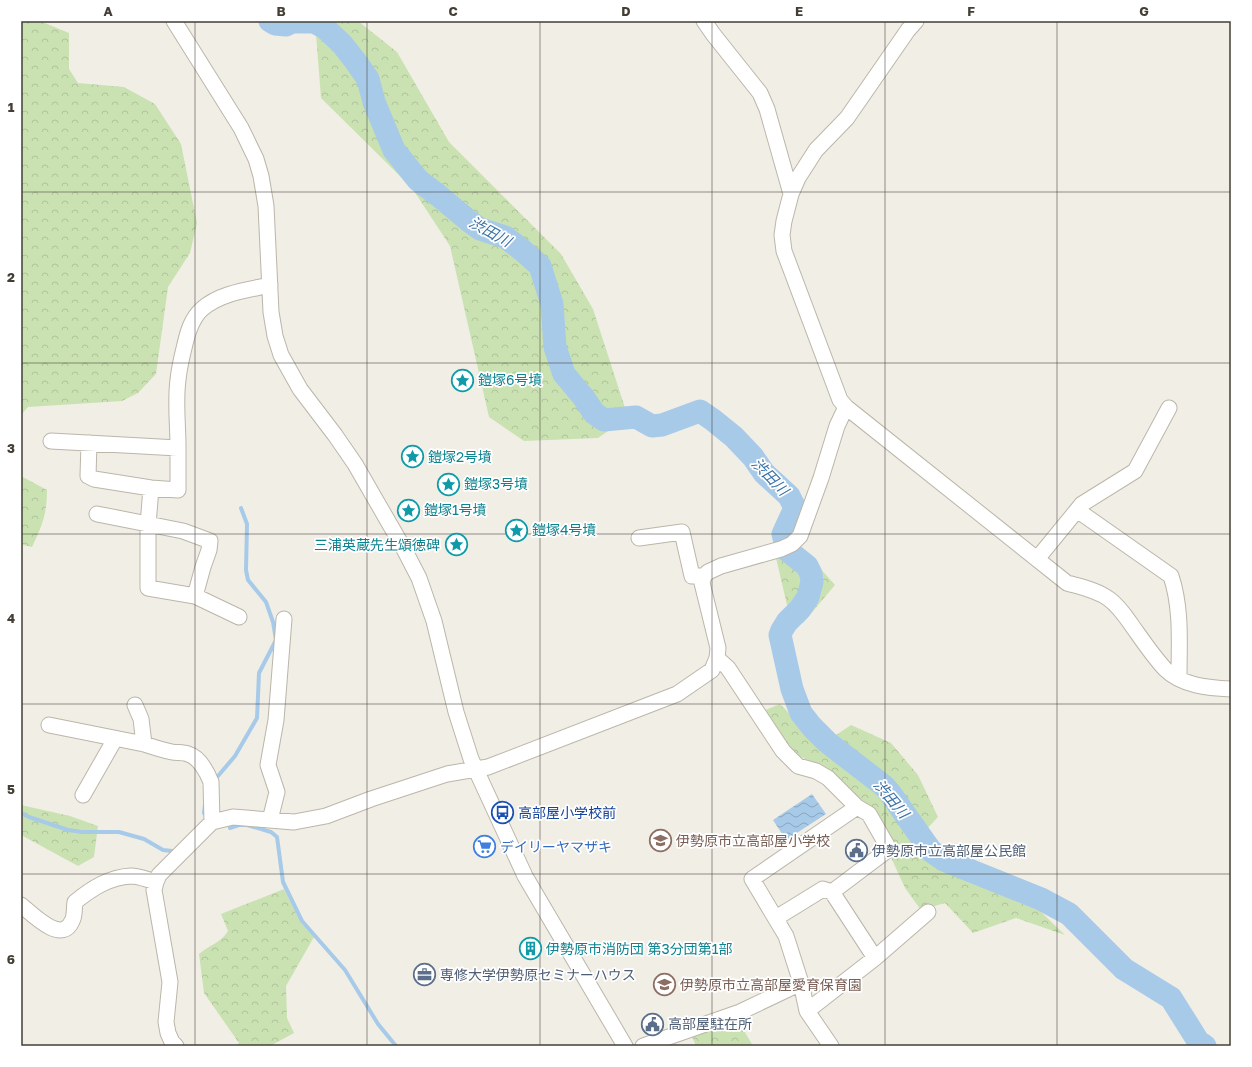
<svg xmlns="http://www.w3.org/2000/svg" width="1252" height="1067" viewBox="0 0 1252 1067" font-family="'Golos Text','Noto Sans JP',sans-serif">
<defs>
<pattern id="forest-crowns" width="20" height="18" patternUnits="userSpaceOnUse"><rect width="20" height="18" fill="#cae2b2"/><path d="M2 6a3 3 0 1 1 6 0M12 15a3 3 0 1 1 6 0" fill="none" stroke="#afc39a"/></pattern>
<pattern id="water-waves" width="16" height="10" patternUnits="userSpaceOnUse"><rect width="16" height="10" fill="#a7cae9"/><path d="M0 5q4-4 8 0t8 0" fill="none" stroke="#8aa5be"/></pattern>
</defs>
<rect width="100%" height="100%" fill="#f1eee6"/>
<path fill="url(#forest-crowns)" d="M 21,21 L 40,21 L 69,33 L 69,69 L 78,83 L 124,87 L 155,104 L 181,144 L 197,223 L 190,253 L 168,287 L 156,374 L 138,393 L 122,401 L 28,407 L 21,415 Z
M 315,21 L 358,21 L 397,52 L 449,142 L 561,254 L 593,309 L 628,417 L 598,438 L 524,441 L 489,417 L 450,246 L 412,188 L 321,98 Z
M 21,476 L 47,490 C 47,514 42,526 32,547 L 23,545 L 21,542 Z
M 803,549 L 835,585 L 803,623 L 787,605 L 776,558 Z
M 780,704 L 793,717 L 818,747 L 851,725 L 891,743 L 918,775 L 938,817 L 917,839 L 937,866 L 994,892 L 1039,910 L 1065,935 L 1016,918 L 973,933 L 945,903 L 921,910 L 905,888 L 867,805 L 826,767 L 796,755 L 763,711 Z
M 21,805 L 70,816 L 98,826 L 94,857 L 78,866 L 21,835 Z
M 284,889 L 301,923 L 314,937 L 286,986 L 287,1018 L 294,1033 L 270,1046 L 236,1046 L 239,1043 L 204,993 L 199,954 C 208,946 222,942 228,931 L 221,914 Z
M 736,1017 L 753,1046 L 696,1046 L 690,1032 Z"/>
<path fill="url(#water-waves)" d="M 812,794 L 826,814 L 786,840 L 773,820 Z"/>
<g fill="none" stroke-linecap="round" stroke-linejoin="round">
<path stroke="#a7cae9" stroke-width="4" d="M 218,776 L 235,756 L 257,718 L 259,673 L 276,640 L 273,622 L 266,602 L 248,580 L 246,570 L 247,524 L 241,508
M 21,813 L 29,817 L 68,830 L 82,832 L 119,832 L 144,839 L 163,850 L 172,851
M 204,813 L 205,804
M 230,828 L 239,825 L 247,825 L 271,832 L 277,837 L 283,882 L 302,921 L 345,970 L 378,1024 L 396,1046"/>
<path stroke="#a7cae9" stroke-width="23" d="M 270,21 L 275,24 L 286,25 L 292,22 L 314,22 L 325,28 L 342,44 L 356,62 L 368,79 L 374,102 L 394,150 L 418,180 L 439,196 L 469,221 L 480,229 L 505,237 L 522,250 L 540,266 L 552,304 L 555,347 L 564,374 L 584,398 L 594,413 L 604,420 L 636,417 L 652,426 L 662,425 L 700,411 L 713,420 L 734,437 L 753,457 L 764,473 L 789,496 L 795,508 L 783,534 L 787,550 L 807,566 L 811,574 L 812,582 L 808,597 L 800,609 L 787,622 L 782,630 L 780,635 L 792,689 L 801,713 L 812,727 L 827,742 L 884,786 L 890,793 L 931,851 L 944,860 L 1041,899 L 1069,914 L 1124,969 L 1171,998 L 1198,1041 L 1205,1046"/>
<defs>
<path id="minor" d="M 174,21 L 241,128 L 256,159 L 261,176 L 266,206 L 271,312 L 275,336 L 281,355 L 300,389 L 335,435 L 355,464 L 404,549 L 419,578 L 434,621 L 456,712 L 471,759 L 525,876 L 625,1046
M 704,21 L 713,34 L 760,93 L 767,109 L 791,194
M 846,407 L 1067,583 C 1081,587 1097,590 1109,599 C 1119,606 1126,617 1133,627 C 1143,641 1153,656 1165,669 C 1182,686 1209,688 1231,689
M 51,441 L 178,448
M 89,443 L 88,476 L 94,479 L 151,488 L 178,490 C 178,476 178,461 178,447 C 178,425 175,402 178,380 C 179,368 182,356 185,344 C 188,331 192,318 202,309 C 220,293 247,290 270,285
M 151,488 L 148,525 L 148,588 L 195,596 L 239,617
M 1077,510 L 1171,576 C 1182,609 1179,645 1179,678
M 97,514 L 183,531 L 210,541 L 209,550 L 203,567 L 195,596
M 639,538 L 682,532 L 692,576 L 704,576
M 1037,559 L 1082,504 L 1135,471 L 1169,408
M 717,658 L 728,668 L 783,751 L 798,766 L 816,771 L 828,778 L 857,807 L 869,814 L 889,849 L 832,892
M 135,705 L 141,719 L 144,744
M 49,725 L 144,744 C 153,747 162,750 172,752 C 177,753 183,752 188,754 C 199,757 207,772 211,782 L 212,822
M 83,795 L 115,739
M 270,820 L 277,792 L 268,765 L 276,720 L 284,619
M 21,905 C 32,914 62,945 72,921 C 75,916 74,908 75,902 C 91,889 109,877 131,876 C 139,876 148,880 156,882
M 776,918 L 823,889 L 832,892 L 875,958
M 807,1011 L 801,983 L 786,936 L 752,879 L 857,807
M 176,1046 L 172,1042 L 168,1033 L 166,1022 L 170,982 L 154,890 L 156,882 L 159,875 L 212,822 L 233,817 L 294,822 L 326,816 L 371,799 L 447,774 L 488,767 L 677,694 L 712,670 L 717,658 L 718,648 L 702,583 L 704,576 L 708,572 L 721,566 L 781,549 L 792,544 L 800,536 L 821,478 L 837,426 L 846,407 L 840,400 L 784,251 L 782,235 L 784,221 L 791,194 L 798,178 L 816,150 L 847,118 L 908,30 L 916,21
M 643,1046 L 740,1012 L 801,983
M 831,1046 L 807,1011 L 875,958 L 928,912"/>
</defs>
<use href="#minor" stroke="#bbb6a9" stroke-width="17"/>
<use href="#minor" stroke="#fff" stroke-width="15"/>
</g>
<path fill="none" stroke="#433f36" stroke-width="1" stroke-opacity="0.55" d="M 195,21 L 195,1046M 367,21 L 367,1046M 540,21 L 540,1046M 712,21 L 712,1046M 885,21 L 885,1046M 1057,21 L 1057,1046M 21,192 L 1231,192M 21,363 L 1231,363M 21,534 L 1231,534M 21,704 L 1231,704M 21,874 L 1231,874"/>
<defs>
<symbol id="sight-ring" viewBox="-11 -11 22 22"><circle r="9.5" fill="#fff" stroke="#0f9aa8" stroke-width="1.5"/><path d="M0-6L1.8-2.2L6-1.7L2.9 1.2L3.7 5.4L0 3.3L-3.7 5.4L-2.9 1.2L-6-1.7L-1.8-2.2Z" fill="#0f9aa8"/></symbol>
<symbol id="bus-ring" viewBox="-11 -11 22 22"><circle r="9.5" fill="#fff" stroke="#1a4fb4" stroke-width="1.5"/><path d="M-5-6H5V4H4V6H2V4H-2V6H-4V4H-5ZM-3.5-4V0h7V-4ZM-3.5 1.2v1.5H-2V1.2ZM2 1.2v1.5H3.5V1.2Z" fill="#1a4fb4"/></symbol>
<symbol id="school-ring" viewBox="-11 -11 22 22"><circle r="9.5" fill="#fff" stroke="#8d6e63" stroke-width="1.5"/><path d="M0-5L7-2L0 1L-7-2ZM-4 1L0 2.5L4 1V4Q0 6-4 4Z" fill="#8d6e63"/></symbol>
<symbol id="supermarket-ring" viewBox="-11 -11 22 22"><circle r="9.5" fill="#fff" stroke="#3f7fe0" stroke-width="1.5"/><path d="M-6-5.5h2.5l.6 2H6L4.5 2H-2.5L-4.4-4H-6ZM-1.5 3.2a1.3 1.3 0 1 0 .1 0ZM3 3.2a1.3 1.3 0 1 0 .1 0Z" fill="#3f7fe0"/></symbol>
<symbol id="civic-ring" viewBox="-11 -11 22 22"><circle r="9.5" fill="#fff" stroke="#5c6f8a" stroke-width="1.5"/><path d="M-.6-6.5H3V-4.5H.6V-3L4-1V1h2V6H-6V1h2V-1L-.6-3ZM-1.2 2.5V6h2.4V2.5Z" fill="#5c6f8a"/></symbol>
<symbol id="building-ring" viewBox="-11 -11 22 22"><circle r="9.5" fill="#fff" stroke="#0f9aa8" stroke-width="1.5"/><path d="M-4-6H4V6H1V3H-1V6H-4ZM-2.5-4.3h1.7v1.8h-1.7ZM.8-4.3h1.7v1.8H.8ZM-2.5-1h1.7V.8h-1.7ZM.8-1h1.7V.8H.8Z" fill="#0f9aa8"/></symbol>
<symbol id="office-ring" viewBox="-11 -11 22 22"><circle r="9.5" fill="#fff" stroke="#5c6f8a" stroke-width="1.5"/><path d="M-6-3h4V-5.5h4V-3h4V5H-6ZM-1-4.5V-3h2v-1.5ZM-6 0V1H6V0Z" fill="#5c6f8a"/></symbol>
</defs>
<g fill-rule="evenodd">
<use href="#sight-ring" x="450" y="368" width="25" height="25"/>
<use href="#sight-ring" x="400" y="444" width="25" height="25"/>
<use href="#sight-ring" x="436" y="472" width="25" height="25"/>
<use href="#sight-ring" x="396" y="498" width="25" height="25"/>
<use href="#sight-ring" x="504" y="518" width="25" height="25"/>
<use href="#sight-ring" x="444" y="532" width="25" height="25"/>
<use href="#bus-ring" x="490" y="800" width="25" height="25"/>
<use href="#school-ring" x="648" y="828" width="25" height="25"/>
<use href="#supermarket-ring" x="472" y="834" width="25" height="25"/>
<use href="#civic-ring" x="844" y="838" width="25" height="25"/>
<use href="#building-ring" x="518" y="936" width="25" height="25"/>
<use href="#office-ring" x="412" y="962" width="25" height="25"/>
<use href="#school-ring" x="652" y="972" width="25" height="25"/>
<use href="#civic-ring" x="640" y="1012" width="25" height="25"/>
</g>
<g text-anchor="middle" stroke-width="3.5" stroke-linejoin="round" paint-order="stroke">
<g font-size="14" fill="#0d838f" stroke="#fff" text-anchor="start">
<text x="478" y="385">鎧塚6号墳</text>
<text x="428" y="462">鎧塚2号墳</text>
<text x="464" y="489">鎧塚3号墳</text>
<text x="424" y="515">鎧塚1号墳</text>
<text x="532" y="535">鎧塚4号墳</text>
<text x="440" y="550" text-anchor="end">三浦英蔵先生頌徳碑</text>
<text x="546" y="954">伊勢原市消防団 第3分団第1部</text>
</g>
<g font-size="14" fill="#164399" stroke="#fff" text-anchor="start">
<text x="518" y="818">高部屋小学校前</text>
</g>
<g font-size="14" fill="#785e54" stroke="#fff" text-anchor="start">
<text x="676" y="846">伊勢原市立高部屋小学校</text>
<text x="680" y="990">伊勢原市立高部屋愛育保育園</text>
</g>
<g font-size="14" fill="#366cbe" stroke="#fff" text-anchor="start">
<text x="500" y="852">デイリーヤマザキ</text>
</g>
<g font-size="14" fill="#4e5e75" stroke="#fff" text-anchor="start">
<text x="872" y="856">伊勢原市立高部屋公民館</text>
<text x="440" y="980">専修大学伊勢原セミナーハウス</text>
<text x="668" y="1029">高部屋駐在所</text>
</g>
<g font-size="15" font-style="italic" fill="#3a71a4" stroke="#fff">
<text transform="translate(490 232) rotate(29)" y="5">渋田川</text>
<text transform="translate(770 477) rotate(46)" y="5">渋田川</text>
<text transform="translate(891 799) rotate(50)" y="5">渋田川</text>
</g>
</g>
<rect width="1252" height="1067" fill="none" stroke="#ffffff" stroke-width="44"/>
<rect x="22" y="22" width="1208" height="1023" fill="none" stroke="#433f36" stroke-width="1.5"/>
<g font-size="13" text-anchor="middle" font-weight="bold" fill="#433f36">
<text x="108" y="16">A</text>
<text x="281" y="16">B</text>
<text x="453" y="16">C</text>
<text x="626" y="16">D</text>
<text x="799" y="16">E</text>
<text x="971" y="16">F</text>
<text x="1144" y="16">G</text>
<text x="11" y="112">1</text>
<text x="11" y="282">2</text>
<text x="11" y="453">3</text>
<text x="11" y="623">4</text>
<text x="11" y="794">5</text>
<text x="11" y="964">6</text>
</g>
</svg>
